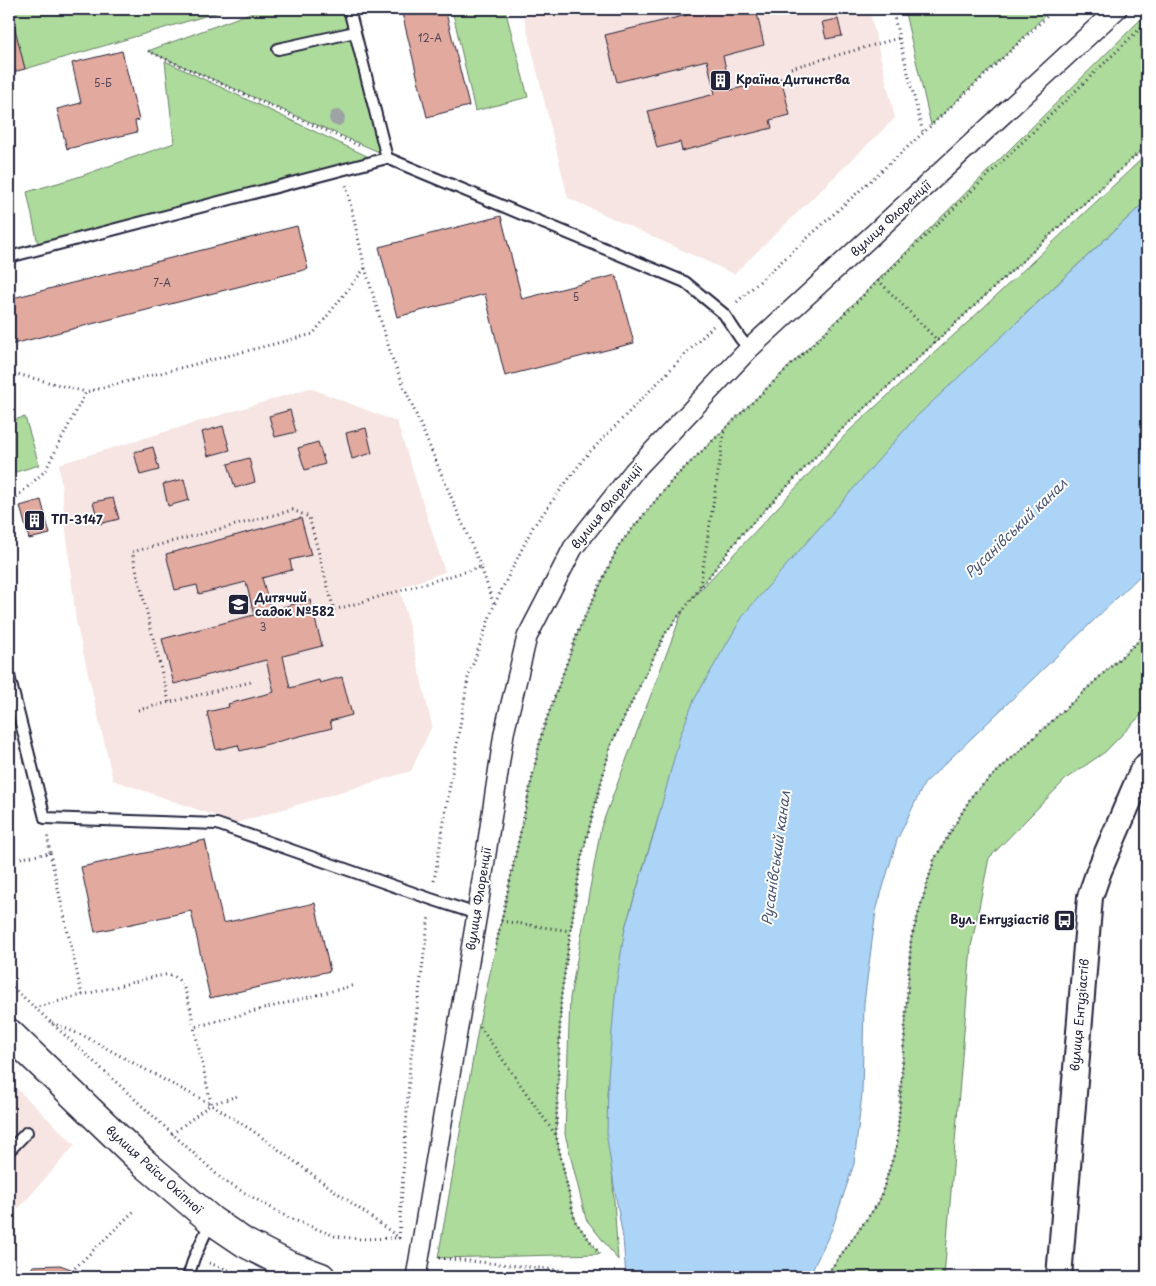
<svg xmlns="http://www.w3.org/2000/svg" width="1156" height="1286" viewBox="0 0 1156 1286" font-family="'Playpen Sans',sans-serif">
<rect width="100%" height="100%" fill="#fff"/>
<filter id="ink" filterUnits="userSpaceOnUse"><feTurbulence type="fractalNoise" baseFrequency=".02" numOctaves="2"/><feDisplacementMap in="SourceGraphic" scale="10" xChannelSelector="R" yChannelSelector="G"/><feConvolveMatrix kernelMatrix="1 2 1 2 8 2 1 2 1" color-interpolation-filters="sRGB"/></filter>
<g filter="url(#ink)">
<path fill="#f6e5e2" d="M 522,9 L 869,9 L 895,118 L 734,274 L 568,198 Z
M 310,388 L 397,422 L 445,572 L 400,588 L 432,726 L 411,771 L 236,823 L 113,780 L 76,622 L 59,464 Z
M 9,1081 L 75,1145 L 12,1216 L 9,1218 Z"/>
<path fill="#addb9b" stroke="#687e6b" d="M 9,9 L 229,9 L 25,69 Z
M 261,9 L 343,9 L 379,152 L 148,51 Z
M 452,9 L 505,9 L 528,97 L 475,111 Z
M 904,9 L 1051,9 L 1020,41 L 931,125 Z
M 1147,13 L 1147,145 L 840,431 L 741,535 L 689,602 L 850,430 L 967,323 L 1147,154 L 1147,200 L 1019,320 L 694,700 L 625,928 L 607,1093 L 618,1260 L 586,1219 L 565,1134 L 570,998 L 601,827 L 683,610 L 665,634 L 611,745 L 581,859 L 561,998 L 556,1135 L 575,1221 L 600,1254 L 438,1258 L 479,1024 L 542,732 L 579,629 L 619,545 L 674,478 L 878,280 Z
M 165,61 L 369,157 L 199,201 L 76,239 L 39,249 L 27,192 L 78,177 L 174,143 Z
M 25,417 L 39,465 L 9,474 L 9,421 Z
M 1147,633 L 1147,709 L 1105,752 L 1067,778 L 989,858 L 971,947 L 944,1277 L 825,1277 L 879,1202 L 897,1145 L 911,939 L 934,860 L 973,794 Z"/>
<path fill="#abd4f6" stroke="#748dab" d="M 1147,200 L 1147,569 L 924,784 L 897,840 L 876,911 L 864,1003 L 862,1094 L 854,1164 L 832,1229 L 809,1277 L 626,1277 L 623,1238 L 615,1192 L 607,1138 L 608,1077 L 616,985 L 625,928 L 655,830 L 680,736 L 694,700 L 744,614 L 915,418 Z"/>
<path fill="#e2a99e" stroke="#22223b" d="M 9,9 L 10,9 L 25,69 L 9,73 Z
M 401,9 L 445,9 L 469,106 L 427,117 Z
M 694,9 L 756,9 L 764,45 L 723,56 L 731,90 L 781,78 L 790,115 L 770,120 L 772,128 L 682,151 L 680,142 L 657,148 L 648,111 L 715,94 L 707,60 L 617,82 L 605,35 L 695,13 Z
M 838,19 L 842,36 L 826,39 L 822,22 Z
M 122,51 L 139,120 L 135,121 L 137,132 L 67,149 L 57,109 L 81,103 L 72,63 Z
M 501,216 L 522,299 L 616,275 L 634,343 L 505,376 L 485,294 L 397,317 L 379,247 Z
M 297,226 L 308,269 L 9,345 L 9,299 Z
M 290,410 L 296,432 L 275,437 L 269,416 Z
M 223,426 L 230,450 L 208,456 L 202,432 Z
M 366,428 L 372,453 L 352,459 L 346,433 Z
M 318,442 L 325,464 L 305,470 L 298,448 Z
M 153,447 L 159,470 L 140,475 L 134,452 Z
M 249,458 L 255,482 L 235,488 L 228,464 Z
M 184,479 L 189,500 L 168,506 L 163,484 Z
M 113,498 L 119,519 L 99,524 L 93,502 Z
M 41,500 L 50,534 L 29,539 L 20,506 Z
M 301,518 L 311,555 L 290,560 L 292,570 L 262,578 L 271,610 L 310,600 L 322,646 L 283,656 L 290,688 L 319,680 L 320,683 L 342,677 L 352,715 L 330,721 L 332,728 L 240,751 L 238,745 L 216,750 L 207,712 L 229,707 L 228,704 L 274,692 L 266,660 L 174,684 L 162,639 L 254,615 L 246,582 L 199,594 L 197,585 L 175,590 L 166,554 Z
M 205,840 L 223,923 L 315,903 L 330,971 L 210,998 L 191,911 L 95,932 L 81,867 Z
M 60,1265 L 92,1277 L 27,1277 L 33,1266 Z
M 1122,1273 L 1147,1275 L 1147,1277 L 1122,1277 Z"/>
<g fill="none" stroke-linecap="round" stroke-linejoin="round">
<defs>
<path id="service" d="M 349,9 L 387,158 L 685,282 L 724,314 L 740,338 L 749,349
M 278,49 L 355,32
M 9,257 L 387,158
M 9,676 L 45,818 L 217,824 L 431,899 L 477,914
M 9,1151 L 27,1132
M 188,1277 L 194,1258 L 211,1221"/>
<path id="minor" d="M 416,1277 L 477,914 L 504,733 L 527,637 L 573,548 L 634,471 L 749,349 L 1117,9"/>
<path id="tertiary" d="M 1059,1277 L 1090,897 L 1099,871 L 1142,771 L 1147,765"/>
<path id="secondary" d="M 9,1033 L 144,1163 L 211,1220 L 245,1243 L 286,1264 L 321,1277"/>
</defs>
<use href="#service" stroke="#22223b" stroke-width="14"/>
<use href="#minor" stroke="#22223b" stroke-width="22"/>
<use href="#tertiary" stroke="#22223b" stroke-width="28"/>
<use href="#secondary" stroke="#22223b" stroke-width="31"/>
<path stroke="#22223b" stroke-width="3" stroke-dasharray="1 4" stroke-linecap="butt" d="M 892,9 L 923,133
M 148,51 L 360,146
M 791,68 L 899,38
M 365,268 L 392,358 L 481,567
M 878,280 L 938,341
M 737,302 L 923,133 L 1055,9
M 9,372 L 86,392
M 9,504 L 45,471 L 86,392 L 313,334 L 365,268 L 346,185
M 700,586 L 725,429
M 169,702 L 132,552 L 293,510 L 309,517 L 334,610 L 481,567 L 494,605
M 138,710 L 251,682
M 50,853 L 82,995
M 21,858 L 50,853 L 47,833
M 434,881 L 468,678 L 494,605 L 533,527 L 585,457 L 713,326
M 501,921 L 571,931
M 495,950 L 542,732 L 579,629 L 619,545 L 674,478 L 1147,22
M 9,984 L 224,1181 L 289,1218 L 335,1236 L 359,1239 L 399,1238 L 400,1239
M 34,1008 L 82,995 L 158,976 C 161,976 167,974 170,975 C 187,978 191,1013 194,1027
M 52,1023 L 84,1036 L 170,1083 L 211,1104 L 253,1131 L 398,1237
M 480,1027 L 555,1134
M 211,1103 L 194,1027 L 355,985
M 172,1134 L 211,1104 L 238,1096
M 399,1238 L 410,1064 L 429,915
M 600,1254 L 575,1221 L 556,1135 L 561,998 L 581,859 L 611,745 L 665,634 L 741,535 L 840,431 L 1147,145
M 439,1258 L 588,1273
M 209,1263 L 247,1277
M 75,1268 L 134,1211
M 825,1277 L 879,1202 L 897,1145 L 911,939 L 934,860 L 973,794 L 1147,633"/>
<use href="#service" stroke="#fff" stroke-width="10"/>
<use href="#minor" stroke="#fff" stroke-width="19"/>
<use href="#tertiary" stroke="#fff" stroke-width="24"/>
<use href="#secondary" stroke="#fff" stroke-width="28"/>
<path stroke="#22223b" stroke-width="3" stroke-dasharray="1 4" stroke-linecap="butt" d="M 588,1273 L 636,1277"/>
</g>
<circle fill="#9da4a3" cx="337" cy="118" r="8"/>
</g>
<defs>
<symbol id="building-square" viewBox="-11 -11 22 22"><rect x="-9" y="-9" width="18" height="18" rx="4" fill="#22223b" stroke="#fff"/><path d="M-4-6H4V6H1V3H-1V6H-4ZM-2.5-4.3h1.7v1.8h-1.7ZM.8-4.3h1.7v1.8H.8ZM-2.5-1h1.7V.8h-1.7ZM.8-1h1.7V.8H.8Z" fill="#fff"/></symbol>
<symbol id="school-square" viewBox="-11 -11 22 22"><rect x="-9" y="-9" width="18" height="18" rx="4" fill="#22223b" stroke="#fff"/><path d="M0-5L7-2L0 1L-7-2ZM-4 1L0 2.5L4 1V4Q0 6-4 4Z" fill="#fff"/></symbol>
<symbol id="bus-square" viewBox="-11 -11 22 22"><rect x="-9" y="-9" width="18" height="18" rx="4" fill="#22223b" stroke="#fff"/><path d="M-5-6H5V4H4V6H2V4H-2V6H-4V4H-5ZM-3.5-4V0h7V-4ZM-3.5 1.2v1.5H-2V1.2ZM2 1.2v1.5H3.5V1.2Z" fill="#fff"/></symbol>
</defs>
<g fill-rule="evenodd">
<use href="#building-square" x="708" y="68" width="25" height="25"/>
<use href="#building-square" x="22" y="508" width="25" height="25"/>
<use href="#school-square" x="226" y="592" width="25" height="25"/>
<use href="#bus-square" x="1052" y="908" width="25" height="25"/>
</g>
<g text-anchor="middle" stroke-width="4" stroke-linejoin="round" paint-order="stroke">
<g font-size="10" fill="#524454">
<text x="430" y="42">12-А</text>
<text x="103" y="87">5-Б</text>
<text x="162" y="287">7-А</text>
<text x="576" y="301">5</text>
<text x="263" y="631">3</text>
</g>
<g font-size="12" font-weight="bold" fill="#22223b" stroke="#fff" text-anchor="start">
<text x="736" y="84">Країна Дитинства</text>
<text x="51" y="524">ТП-3147</text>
<text x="255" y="602">Дитячий<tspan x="255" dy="14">садок №582</tspan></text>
<text x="1049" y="924" text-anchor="end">Вул. Ентузіастів</text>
</g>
<g font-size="12" fill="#22223b" stroke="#fff">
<text transform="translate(891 219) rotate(-43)" y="4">вулиця Флоренції</text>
<text transform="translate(607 507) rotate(-51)" y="4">вулиця Флоренції</text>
<text transform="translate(479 899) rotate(-81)" y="4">вулиця Флоренції</text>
<text transform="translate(1080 1015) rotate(-85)" y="4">вулиця Ентузіастів</text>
<text transform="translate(154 1170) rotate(42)" y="4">вулиця Раїси Окіпної</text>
</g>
<g font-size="14" font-style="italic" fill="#4b5773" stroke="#fff">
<text transform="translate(1016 528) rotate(-44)" y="5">Русанівський канал</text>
<text transform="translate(776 858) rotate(-82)" y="5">Русанівський канал</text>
</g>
</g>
<rect width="1156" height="1286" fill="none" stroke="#fff" stroke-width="30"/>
<rect x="15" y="15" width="1126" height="1256" fill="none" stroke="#22223b" stroke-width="2" filter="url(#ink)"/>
</svg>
